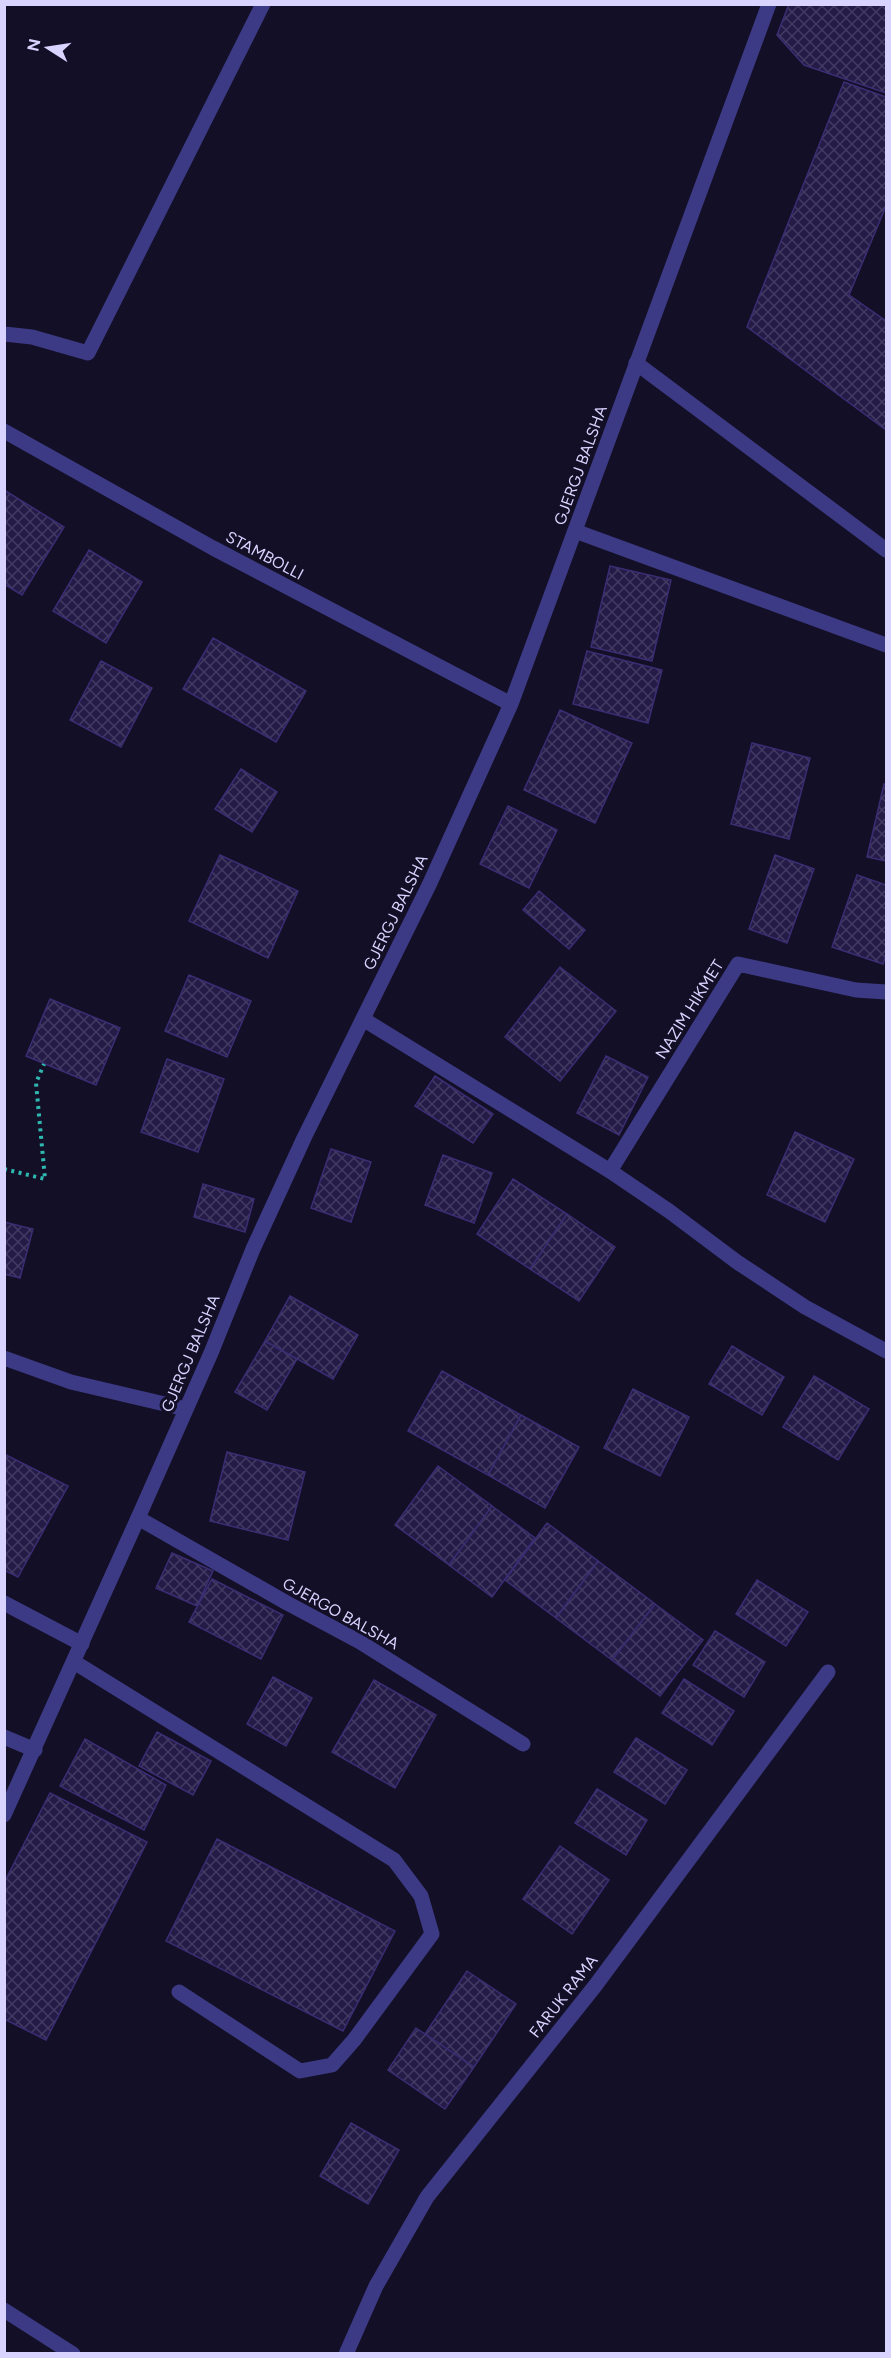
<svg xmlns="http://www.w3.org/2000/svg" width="891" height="2358" viewBox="0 0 891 2358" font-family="Figtree,sans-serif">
<defs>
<pattern id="building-cross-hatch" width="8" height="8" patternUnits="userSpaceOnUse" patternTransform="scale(1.5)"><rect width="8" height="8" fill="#241b47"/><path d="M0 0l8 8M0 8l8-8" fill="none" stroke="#433b63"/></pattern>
</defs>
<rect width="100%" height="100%" fill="#130f26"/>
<path fill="url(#building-cross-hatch)" stroke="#3b2d73" stroke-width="1.5" d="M 789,4 L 886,4 L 886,93 L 804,65 L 777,35 Z
M 844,82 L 886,97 L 886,206 L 849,295 L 886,321 L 886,430 L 747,327 Z
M 4,490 L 64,527 L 22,595 L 4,584 Z
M 89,550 L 142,582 L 106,643 L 53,611 Z
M 610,566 L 671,580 L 652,661 L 591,647 Z
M 213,638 L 306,691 L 276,742 L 183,689 Z
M 587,651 L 662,670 L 648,723 L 573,704 Z
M 101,661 L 152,688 L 121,747 L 70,720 Z
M 560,710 L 632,743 L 595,823 L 524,790 Z
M 752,743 L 810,758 L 789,839 L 731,824 Z
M 241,769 L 277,792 L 252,832 L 215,809 Z
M 884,784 L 886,785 L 886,861 L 867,857 Z
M 508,806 L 557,830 L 529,888 L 480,864 Z
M 220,855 L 298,891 L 268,958 L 189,921 Z
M 775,855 L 814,869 L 787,943 L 749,929 Z
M 857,875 L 886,885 L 886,954 L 883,964 L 832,947 Z
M 539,891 L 585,930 L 569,949 L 523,910 Z
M 560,967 L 616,1011 L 560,1081 L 505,1037 Z
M 189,975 L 251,1001 L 227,1057 L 165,1031 Z
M 50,999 L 120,1028 L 96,1085 L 26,1056 Z
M 606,1056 L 648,1077 L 619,1135 L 577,1113 Z
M 167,1059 L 224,1079 L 198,1152 L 141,1132 Z
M 435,1076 L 493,1114 L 473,1143 L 415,1106 Z
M 795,1132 L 854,1159 L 825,1222 L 767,1195 Z
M 331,1149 L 371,1162 L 351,1222 L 311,1208 Z
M 443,1155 L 492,1173 L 474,1223 L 425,1205 Z
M 513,1179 L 567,1214 L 530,1269 L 477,1234 Z
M 203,1184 L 254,1199 L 245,1232 L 194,1217 Z
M 567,1214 L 615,1247 L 579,1301 L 530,1269 Z
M 4,1222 L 33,1229 L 20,1278 L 4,1274 Z
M 290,1296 L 358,1335 L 333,1379 L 265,1341 Z
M 265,1341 L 297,1359 L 267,1410 L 235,1392 Z
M 732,1346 L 784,1377 L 762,1415 L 709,1384 Z
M 442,1371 L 521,1415 L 488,1475 L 408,1431 Z
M 814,1376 L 869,1409 L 838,1460 L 783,1427 Z
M 633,1389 L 689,1417 L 660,1476 L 604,1448 Z
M 521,1415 L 579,1447 L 545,1508 L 488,1475 Z
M 227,1452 L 305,1472 L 288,1540 L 210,1521 Z
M 4,1454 L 68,1486 L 18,1577 L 4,1570 Z
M 438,1466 L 492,1506 L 449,1565 L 395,1525 Z
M 492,1506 L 535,1538 L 492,1597 L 449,1565 Z
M 547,1523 L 598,1561 L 556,1618 L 505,1580 Z
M 172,1553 L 213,1571 L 197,1606 L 156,1588 Z
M 598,1561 L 655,1604 L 612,1660 L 556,1618 Z
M 212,1579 L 283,1615 L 261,1659 L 189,1622 Z
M 757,1580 L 808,1612 L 786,1646 L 736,1614 Z
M 655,1604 L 703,1640 L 660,1696 L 612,1660 Z
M 715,1631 L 765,1662 L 744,1697 L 693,1665 Z
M 273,1677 L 312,1698 L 286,1746 L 247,1724 Z
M 684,1679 L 734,1711 L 712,1745 L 662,1713 Z
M 374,1680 L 436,1715 L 395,1788 L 332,1752 Z
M 157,1732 L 211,1761 L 193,1795 L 139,1766 Z
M 636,1738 L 687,1770 L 665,1804 L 614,1772 Z
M 85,1739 L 166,1785 L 144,1830 L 60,1786 Z
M 597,1789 L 647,1820 L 626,1855 L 575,1823 Z
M 50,1793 L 147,1842 L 46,2040 L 4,2019 L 4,1883 Z
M 217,1839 L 395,1931 L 343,2031 L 166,1941 Z
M 560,1846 L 609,1880 L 572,1934 L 523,1899 Z
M 467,1971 L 516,2004 L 474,2067 L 425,2034 Z
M 416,2028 L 474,2067 L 445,2109 L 388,2070 Z
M 351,2123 L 399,2150 L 368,2204 L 320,2176 Z"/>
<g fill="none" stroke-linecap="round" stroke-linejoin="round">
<path stroke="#2fb8b0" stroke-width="4" stroke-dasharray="3 4.5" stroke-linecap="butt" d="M 4,1169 L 45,1179 L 36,1083 L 44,1064"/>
<path stroke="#3d3a85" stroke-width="15" d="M 4,334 L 32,337 L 88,353 L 263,4
M 636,363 L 886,550
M 575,531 L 886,645
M 4,1358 L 71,1382 L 186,1409
M 4,1603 L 82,1644
M 4,1737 L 35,1750"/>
<path stroke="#3d3a85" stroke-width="15" d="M 363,1019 L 610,1171 L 669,1211 L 737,1262 L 805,1307 L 886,1351
M 610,1171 L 738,964 L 856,990 L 886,992
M 138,1518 L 287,1603 L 360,1642 L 523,1744
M 74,1662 L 394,1860 L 421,1896 L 432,1934 L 354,2040 L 332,2065 L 300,2071 L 179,1992
M 4,2310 L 73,2354
M 346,2354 L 376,2286 L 427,2197 L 595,1986 L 828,1672"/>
<path stroke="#3d3a85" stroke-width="15" d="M 4,431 L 213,548 L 511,704
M 4,1815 L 138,1518 L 211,1353 L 253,1249 L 304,1138 L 430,883 L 511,704 L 769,4"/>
</g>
<g text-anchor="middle" stroke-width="6" stroke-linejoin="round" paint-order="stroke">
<g font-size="16" fill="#d9d4ff" stroke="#130f26">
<text transform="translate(580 465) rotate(-70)" y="6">GJERGJ BALSHA</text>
<text transform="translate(265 555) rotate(28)" y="6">STAMBOLLI</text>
<text transform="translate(395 912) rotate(-64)" y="6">GJERGJ BALSHA</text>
<text transform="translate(689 1009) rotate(-58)" y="6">NAZIM HIKMET</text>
<text transform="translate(190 1353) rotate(-67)" y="6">GJERGJ BALSHA</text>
<text transform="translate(341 1613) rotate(29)" y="6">GJERGO BALSHA</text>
<text transform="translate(563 1996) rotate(-52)" y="6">FARUK RAMA</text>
</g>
</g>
<rect width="891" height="2358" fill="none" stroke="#d9d4ff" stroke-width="12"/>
<g transform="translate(48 48) rotate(282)" stroke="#130f26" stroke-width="4.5" paint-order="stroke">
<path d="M0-4.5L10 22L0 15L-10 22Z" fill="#d9d4ff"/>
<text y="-9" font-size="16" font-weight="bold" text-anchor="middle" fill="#d9d4ff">N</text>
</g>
</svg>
